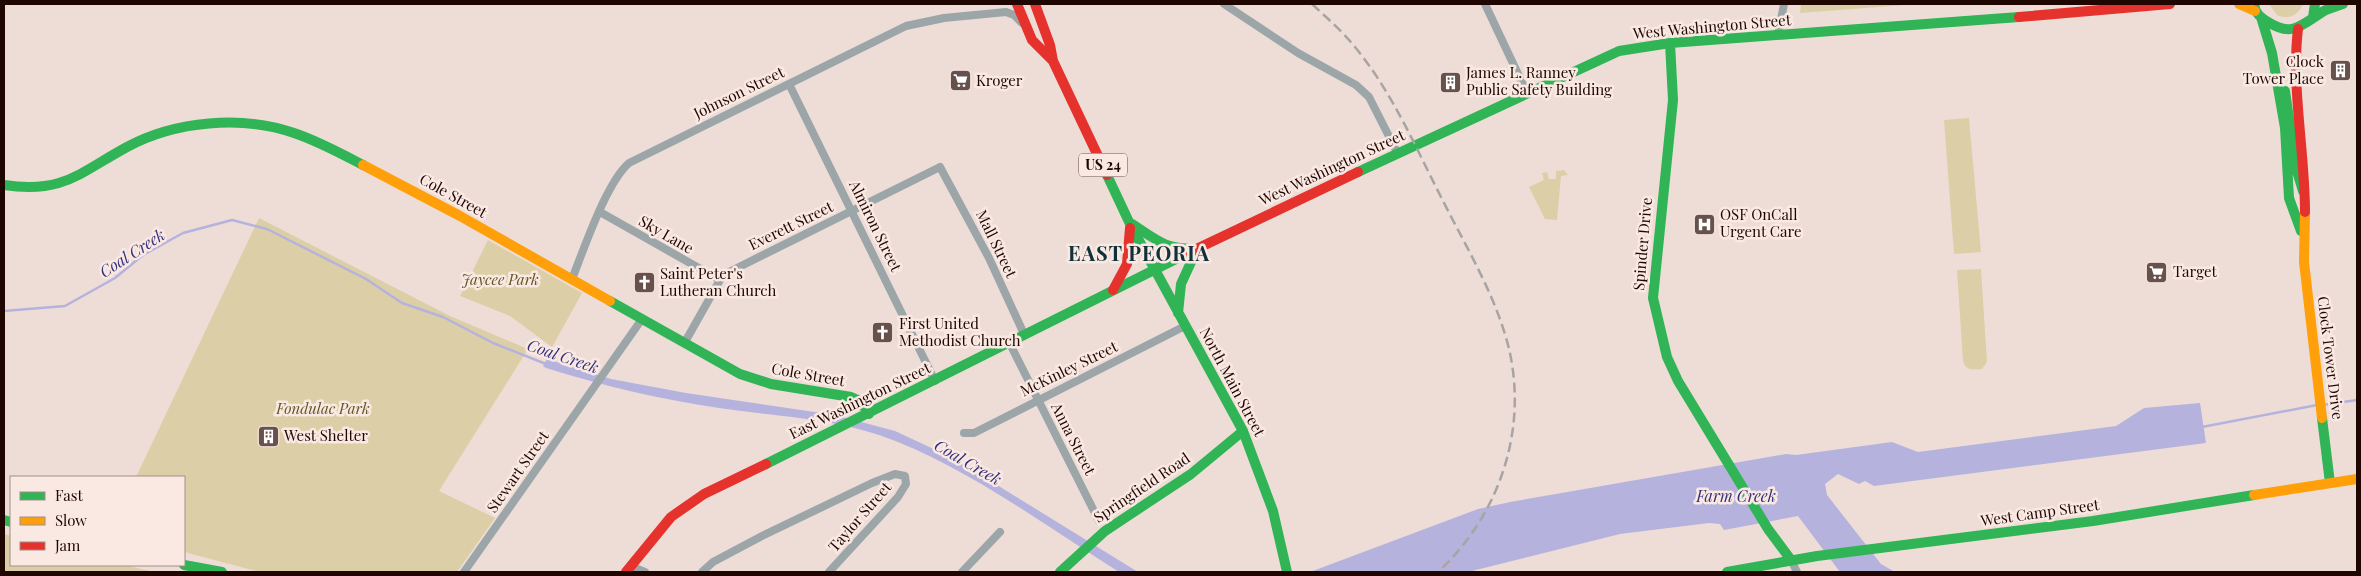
<svg xmlns="http://www.w3.org/2000/svg" width="2361" height="576" viewBox="0 0 2361 576" font-family="'Playfair Display',serif">
<rect width="100%" height="100%" fill="#eeddd7"/>
<path fill="#dccfa7" d="M 1801,4 L 1919,4 L 1800,13 Z
M 2269,4 L 2303,4 C 2298,16 2288,20 2277,15 Z
M 1969,118 L 1981,252 L 1954,254 L 1944,120 Z
M 1564,170 L 1568,175 L 1561,176 L 1557,220 L 1545,219 L 1529,187 L 1544,180 L 1542,173 L 1547,172 L 1549,179 L 1556,179 L 1556,171 Z
M 259,218 L 450,316 L 528,349 L 439,491 L 495,518 L 457,572 L 260,572 L 184,552 L 184,477 L 136,477 Z
M 488,240 L 582,293 L 552,347 L 510,316 L 460,296 Z
M 1981,269 L 1987,362 L 1982,369 C 1973,370 1966,371 1963,361 L 1957,270 Z
M 4,534 L 11,536 L 11,565 L 125,565 L 154,572 L 4,572 Z"/>
<path fill="#b5b3dd" d="M 547,359 L 611,379 L 686,393 L 835,415 L 895,431 L 955,459 L 1138,572 L 1119,572 C 1044,525 963,464 879,435 C 828,418 772,416 719,408 C 660,399 603,386 546,368 L 543,366 Z
M 2200,403 L 2206,443 L 1874,486 L 1865,481 L 1859,484 L 1838,474 L 1825,484 L 1827,495 L 1881,564 L 1895,572 L 1840,572 L 1798,516 L 1724,530 L 1720,524 L 1709,523 L 1620,534 L 1468,572 L 1310,572 L 1478,509 L 1510,502 L 1786,454 L 1796,455 L 1892,442 L 1918,452 L 2116,426 L 2144,408 Z"/>
<g fill="none" stroke-linecap="round" stroke-linejoin="round">
<path stroke="#b5b3dd" stroke-width="2.5" d="M 4,311 L 65,306 L 115,278 L 143,255 L 183,233 L 232,220 L 267,229 L 366,279 L 402,303 L 443,317 L 493,343 L 546,364
M 2323,405 L 2357,400
M 2202,427 L 2317,405"/>
<path stroke="#9ca6a9" stroke-width="8" d="M 1224,4 L 1298,53 L 1356,85 L 1369,97 L 1398,154
M 1485,4 L 1527,93
M 1778,35 L 1784,4
M 789,84 L 935,381
M 600,212 L 720,280
M 572,279 C 584,249 606,183 629,163 L 906,26 L 944,18 L 1006,12 L 1014,15 L 1022,23
M 685,342 L 720,280 L 725,274 L 940,167 L 989,258 L 1024,334
M 1009,342 L 1099,521
M 964,433 L 974,433 L 1185,326
M 1791,560 L 1797,572
M 630,566 L 645,572
M 464,572 L 642,319
M 702,572 L 713,562 L 762,536 L 872,483 L 895,474 L 905,476 L 906,484 L 898,497 L 829,572
M 962,572 L 1000,532"/>
<path stroke="#30b455" stroke-width="10" d="M 2254,4 C 2255,13 2260,17 2268,22 C 2292,37 2300,26 2321,13 C 2327,8 2336,7 2343,4
M 2261,17 L 2272,53 L 2285,128 L 2289,198 L 2301,231
M 2313,17 L 2315,4
M 1670,43 L 1673,100 L 1653,298 L 1667,357 L 1678,381 L 1768,529 L 1791,560
M 2285,91 L 2296,168 L 2303,191
M 1358,172 L 1619,51 L 1670,43 L 2019,17
M 1107,175 L 1130,224 L 1243,431 L 1273,511 L 1287,572
M 4,185 C 63,194 79,173 127,147 C 175,121 242,115 294,133 C 318,141 340,153 363,165
M 1132,224 C 1158,241 1164,249 1197,249
M 610,301 L 740,374 L 771,384 L 851,397 L 860,401 L 869,414
M 1178,313 L 1181,284 L 1197,249
M 2322,418 L 2330,483
M 766,464 L 1190,252
M 4,520 L 11,522
M 184,565 L 222,572
M 1060,572 L 1105,531 L 1191,474 L 1243,431
M 1727,572 L 1817,556 L 2093,521 L 2254,495"/>
<path stroke="#ff9f0a" stroke-width="10" d="M 2239,4 L 2255,11
M 363,165 L 460,216 L 610,301
M 2305,212 L 2304,262 L 2322,418
M 2254,495 L 2357,479"/>
<path stroke="#e5322d" stroke-width="10" d="M 1017,4 L 1032,40 L 1053,61
M 1035,4 L 1050,45 L 1053,61 L 1107,175
M 2019,17 L 2170,4
M 2298,29 C 2291,87 2305,152 2305,212
M 1190,252 L 1358,172
M 1113,290 L 1127,264 L 1130,228
M 626,572 L 671,517 L 704,494 L 766,464"/>
<path stroke="#a8a4a3" stroke-width="2.5" stroke-dasharray="10 5" stroke-linecap="butt" d="M 1312,4 C 1327,18 1342,31 1355,47 C 1392,92 1415,146 1441,197 C 1463,241 1489,284 1504,331 C 1532,417 1504,511 1438,572"/>
</g>
<defs>
<symbol id="building-square" viewBox="-11 -11 22 22"><rect x="-9" y="-9" width="18" height="18" rx="4" fill="#67514c" stroke="#fae9e3"/><path d="M-4-6H4V6H1V3H-1V6H-4ZM-2.5-4.3h1.7v1.8h-1.7ZM.8-4.3h1.7v1.8H.8ZM-2.5-1h1.7V.8h-1.7ZM.8-1h1.7V.8H.8Z" fill="#fff"/></symbol>
<symbol id="supermarket-square" viewBox="-11 -11 22 22"><rect x="-9" y="-9" width="18" height="18" rx="4" fill="#67514c" stroke="#fae9e3"/><path d="M-6-5.5h2.5l.6 2H6L4.5 2H-2.5L-4.4-4H-6ZM-1.5 3.2a1.3 1.3 0 1 0 .1 0ZM3 3.2a1.3 1.3 0 1 0 .1 0Z" fill="#fff"/></symbol>
<symbol id="hospital-square" viewBox="-11 -11 22 22"><rect x="-9" y="-9" width="18" height="18" rx="4" fill="#67514c" stroke="#fae9e3"/><path d="M-5-5h3v3.5h4V-5h3V5h-3V1.5h-4V5h-3Z" fill="#fff"/></symbol>
<symbol id="church-square" viewBox="-11 -11 22 22"><rect x="-9" y="-9" width="18" height="18" rx="4" fill="#67514c" stroke="#fae9e3"/><path d="M-1.2-6h2.4v3.5h3.3v2.4h-3.3V6h-2.4V-.1h-3.3v-2.4h3.3Z" fill="#fff"/></symbol>
</defs>
<g fill-rule="evenodd">
<use href="#building-square" x="2328" y="58" width="25" height="25"/>
<use href="#supermarket-square" x="948" y="68" width="25" height="25"/>
<use href="#building-square" x="1438" y="70" width="25" height="25"/>
<use href="#hospital-square" x="1692" y="212" width="25" height="25"/>
<use href="#supermarket-square" x="2144" y="260" width="25" height="25"/>
<use href="#church-square" x="632" y="270" width="25" height="25"/>
<use href="#church-square" x="870" y="320" width="25" height="25"/>
<use href="#building-square" x="256" y="424" width="25" height="25"/>
</g>
<g text-anchor="middle" stroke-width="5" stroke-linejoin="round" paint-order="stroke">
<rect fill="#fae9e3" stroke="#614a45" stroke-width="1" x="1079" y="153.5" width="48" height="23" rx="4"/>
<g font-size="14" font-weight="bold" fill="#1f0601">
<text x="1103" y="170">US 24</text>
</g>
<g font-size="15" fill="#1f0601" stroke="#fae9e3">
<text transform="translate(1712 27) rotate(-5)" y="5">West Washington Street</text>
<text transform="translate(739 93) rotate(-26)" y="5">Johnson Street</text>
<text transform="translate(1332 168) rotate(-25)" y="5">West Washington Street</text>
<text transform="translate(453 196) rotate(29)" y="5">Cole Street</text>
<text transform="translate(791 226) rotate(-26)" y="5">Everett Street</text>
<text transform="translate(875 226) rotate(64)" y="5">Almiron Street</text>
<text transform="translate(666 235) rotate(30)" y="5">Sky Lane</text>
<text transform="translate(996 244) rotate(64)" y="5">Mall Street</text>
<text transform="translate(1643 244) rotate(-85)" y="5">Spinder Drive</text>
<text transform="translate(2330 358) rotate(83)" y="5">Clock Tower Drive</text>
<text transform="translate(1069 369) rotate(-26)" y="5">McKinley Street</text>
<text transform="translate(808 375) rotate(10)" y="5">Cole Street</text>
<text transform="translate(1232 382) rotate(62)" y="5">North Main Street</text>
<text transform="translate(860 401) rotate(-26)" y="5">East Washington Street</text>
<text transform="translate(1073 439) rotate(63)" y="5">Anna Street</text>
<text transform="translate(518 472) rotate(-55)" y="5">Stewart Street</text>
<text transform="translate(1142 488) rotate(-34)" y="5">Springfield Road</text>
<text transform="translate(2040 513) rotate(-8)" y="5">West Camp Street</text>
<text transform="translate(860 517) rotate(-49)" y="5">Taylor Street</text>
</g>
<g font-size="15" fill="#1f0601" stroke="#fae9e3" text-anchor="start">
<text x="2324" y="67" text-anchor="end">Clock<tspan x="2324" dy="17">Tower Place</tspan></text>
<text x="1466" y="78">James L. Ranney<tspan x="1466" dy="17">Public Safety Building</tspan></text>
<text x="976" y="86">Kroger</text>
<text x="1720" y="220">OSF OnCall<tspan x="1720" dy="17">Urgent Care</tspan></text>
<text x="2173" y="277">Target</text>
<text x="660" y="279">Saint Peter's<tspan x="660" dy="17">Lutheran Church</tspan></text>
<text x="899" y="329">First United<tspan x="899" dy="17">Methodist Church</tspan></text>
<text x="284" y="441">West Shelter</text>
</g>
<g font-size="15" font-style="italic" fill="#5e5623" stroke="#fae9e3">
<text x="500" y="285">Jaycee Park</text>
<text x="323" y="414">Fondulac Park</text>
</g>
<g font-size="16" font-style="italic" fill="#343179" stroke="#fae9e3">
<text transform="translate(132 253) rotate(-33)" y="6">Coal Creek</text>
<text transform="translate(563 356) rotate(19)" y="6">Coal Creek</text>
<text transform="translate(968 462) rotate(30)" y="6">Coal Creek</text>
<text x="1736" y="502">Farm Creek</text>
</g>
<g font-size="20" font-weight="bold" letter-spacing="1" fill="#11313a" stroke="#fae9e3">
<text x="1139" y="261">EAST PEORIA</text>
</g>
</g>
<rect width="2361" height="576" fill="none" stroke="#1f0601" stroke-width="10"/>
<rect x="10" y="476" width="175" height="90" fill="#fae9e3" stroke="#a28e89"/>
<rect x="20" y="492" width="25" height="8" fill="#30b455" stroke="#a28e89"/>
<text x="55" y="501" font-size="15" fill="#1f0601">Fast</text>
<rect x="20" y="517" width="25" height="8" fill="#ff9f0a" stroke="#a28e89"/>
<text x="55" y="526" font-size="15" fill="#1f0601">Slow</text>
<rect x="20" y="542" width="25" height="8" fill="#e5322d" stroke="#a28e89"/>
<text x="55" y="551" font-size="15" fill="#1f0601">Jam</text>
</svg>
